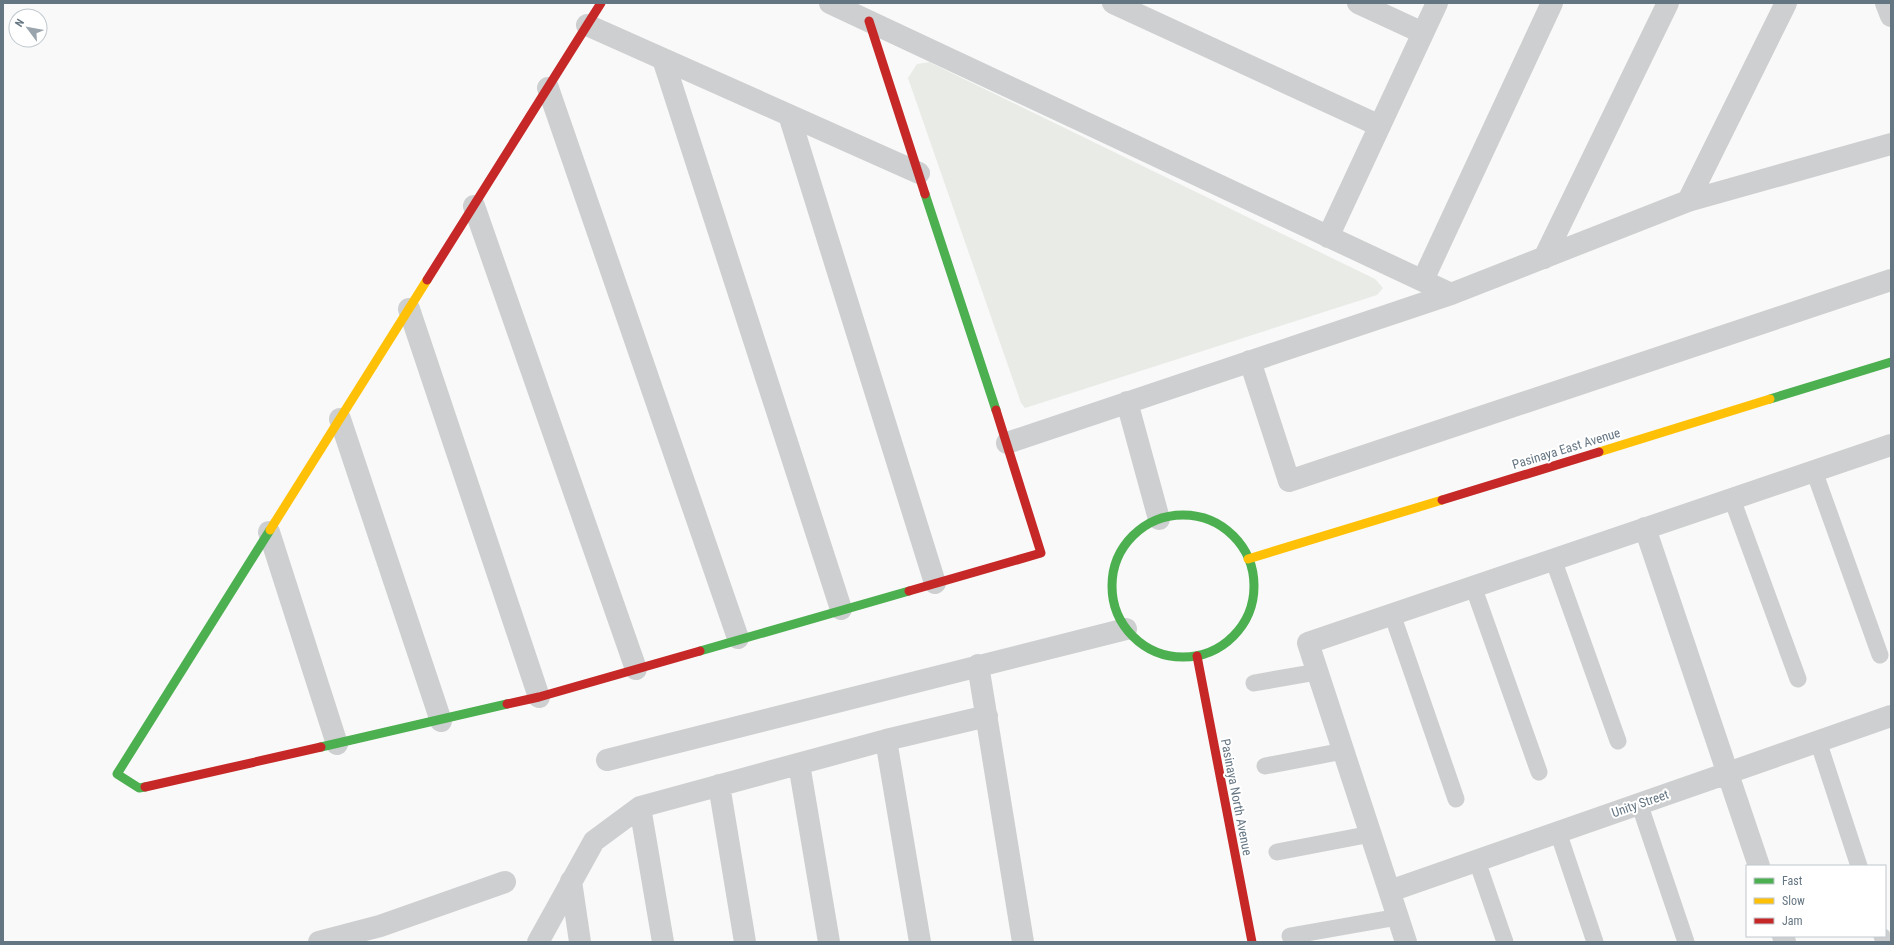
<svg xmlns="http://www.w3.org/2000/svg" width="1894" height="945" viewBox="0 0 1894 945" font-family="'Roboto Condensed',sans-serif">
<rect width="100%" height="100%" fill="#f9f9f9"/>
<path fill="#e8ebe6" d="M 929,62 L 1375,279 L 1383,288 L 1377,295 L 1025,408 L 1021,403 L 908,78 L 917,64 Z"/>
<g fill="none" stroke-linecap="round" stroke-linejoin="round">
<path stroke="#cecfd0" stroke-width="17" d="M 1814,471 L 1880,655
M 1732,499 L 1798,679
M 1553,559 L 1618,741
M 1473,586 L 1539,772
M 1392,614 L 1456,799
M 1254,683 L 1317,672
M 1818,741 L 1859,866
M 1265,766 L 1343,751
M 1639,803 L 1686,942
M 1558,832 L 1595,942
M 1277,852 L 1371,834
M 1477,861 L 1505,942
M 1290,936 L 1398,917
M 1882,936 L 1884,942"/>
<path stroke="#cecfd0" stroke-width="22" d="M 830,3 L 1451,294
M 1113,3 L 1380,126
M 1358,3 L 1423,33
M 1886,3 L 1891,16
M 587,25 L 919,173
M 663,59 L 841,609
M 548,88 L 738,638
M 789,115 L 935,583
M 1688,201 L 1786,3
M 474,206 L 636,669
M 1328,237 L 1437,3
M 1544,258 L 1668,3
M 1423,280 L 1552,3
M 409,309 L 539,697
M 1250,361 L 1289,481 L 1891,280
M 1127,402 L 1159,519
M 340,419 L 441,721
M 1007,443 L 1451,294 L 1688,201 L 1891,144
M 1645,528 L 1759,866
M 269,532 L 337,744
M 978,665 L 1023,942
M 886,740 L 920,942
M 607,760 L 1126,629
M 799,764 L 829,942
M 719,785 L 745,942
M 640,807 L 663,942
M 571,881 L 580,942
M 1390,891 L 1891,716
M 1783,936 L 1785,942
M 319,942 L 380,926 L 505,882
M 538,942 L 594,841 L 640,807 L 886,740 L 987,716
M 1406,942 L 1308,643 L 1891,445"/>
<path stroke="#4caf50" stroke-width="9" d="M 925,194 L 996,410
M 1770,399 L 1891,362
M1112 586a71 71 0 1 1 142 0a71 71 0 1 1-142 0Z
M 700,651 L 909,591
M 321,747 L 507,704
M 145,787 L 139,788 L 117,774 L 270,530"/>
<path stroke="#ffc107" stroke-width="9" d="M 1599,452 L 1770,399
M 270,530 L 427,280
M 1248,559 L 1442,500"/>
<path stroke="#c62828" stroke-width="9" d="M 869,21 L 925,194
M 427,280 L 601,3
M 1442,500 L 1599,452
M 909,591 L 1041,553 L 996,410
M 1197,656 L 1252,942
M 507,704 L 539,697 L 700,651
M 145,787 L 321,747"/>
</g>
<g text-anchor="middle" stroke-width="4" stroke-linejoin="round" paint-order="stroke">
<g font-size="13" fill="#657683" stroke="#fff">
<text transform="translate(1566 448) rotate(-17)" y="5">Pasinaya East Avenue</text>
<text transform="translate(1237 797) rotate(79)" y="5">Pasinaya North Avenue</text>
<text transform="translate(1640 803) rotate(-19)" y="5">Unity Street</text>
</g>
</g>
<rect width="1894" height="945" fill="none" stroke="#657683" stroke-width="8"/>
<rect x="1746" y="865" width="140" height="72" fill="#ffffff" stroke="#c1c8cd"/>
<rect x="1754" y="878" width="20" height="6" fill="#4caf50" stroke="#c1c8cd"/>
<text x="1782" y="885" font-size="12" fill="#657683">Fast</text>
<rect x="1754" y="898" width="20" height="6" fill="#ffc107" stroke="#c1c8cd"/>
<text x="1782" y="905" font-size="12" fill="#657683">Slow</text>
<rect x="1754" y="918" width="20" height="6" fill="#c62828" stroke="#c1c8cd"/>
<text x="1782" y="925" font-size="12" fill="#657683">Jam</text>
<g transform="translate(28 28) rotate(302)"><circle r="19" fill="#ffffff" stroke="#c1c8cd"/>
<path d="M0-3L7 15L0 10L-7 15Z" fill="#99a4ac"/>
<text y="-6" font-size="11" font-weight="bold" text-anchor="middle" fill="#657683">N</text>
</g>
</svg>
